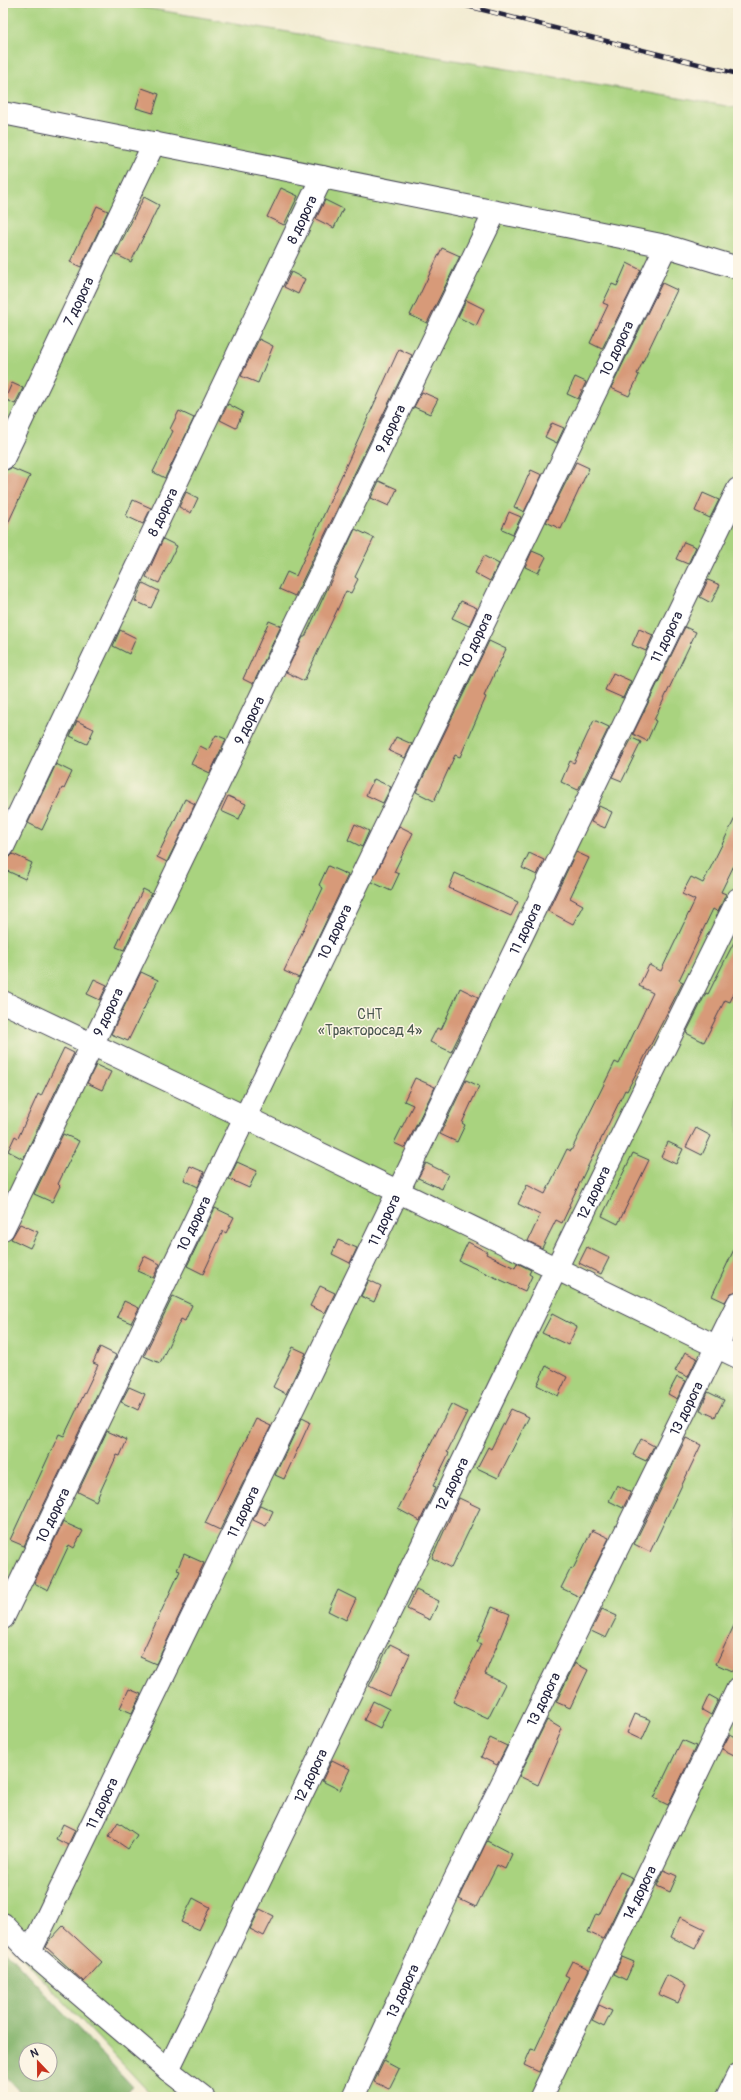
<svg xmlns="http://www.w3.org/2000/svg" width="741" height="2100" viewBox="0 0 741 2100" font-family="Pangolin,sans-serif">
<rect width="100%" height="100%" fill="#fcf5e5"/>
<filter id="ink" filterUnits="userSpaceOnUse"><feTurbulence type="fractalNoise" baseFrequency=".025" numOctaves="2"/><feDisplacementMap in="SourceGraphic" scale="8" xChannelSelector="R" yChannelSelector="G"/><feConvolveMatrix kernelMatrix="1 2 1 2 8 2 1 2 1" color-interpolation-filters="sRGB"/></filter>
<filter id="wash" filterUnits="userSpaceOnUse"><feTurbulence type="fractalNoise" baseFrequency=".012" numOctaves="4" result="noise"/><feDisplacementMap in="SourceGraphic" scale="16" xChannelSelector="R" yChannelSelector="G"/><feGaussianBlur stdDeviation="0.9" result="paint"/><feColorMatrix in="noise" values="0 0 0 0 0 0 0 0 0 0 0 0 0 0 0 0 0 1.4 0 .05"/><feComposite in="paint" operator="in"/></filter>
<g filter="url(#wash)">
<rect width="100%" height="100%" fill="#f3ecd3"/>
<path fill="#a9d37f" stroke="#667a5d" d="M 3,3 L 116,3 L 738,108 L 738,2097 L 158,2097 L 147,2090 L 3,1937 Z"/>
<path fill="#86b56e" stroke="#546c54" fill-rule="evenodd" d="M 3,1948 L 133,2087 L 121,2097 L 25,2097 L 3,2074 ZM 26,2050 L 50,2050 L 50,2074 L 26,2074 Z"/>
<g id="blocks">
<path fill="#d79a79" d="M 142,88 L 159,94 L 153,113 L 136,108 Z
M 281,188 L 298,196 L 284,225 L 267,217 Z
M 144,197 L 159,205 L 131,262 L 115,254 Z
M 325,200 L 343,209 L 334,228 L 316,219 Z
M 97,206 L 108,211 L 81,267 L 70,262 Z
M 442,248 L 460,256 L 427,323 L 410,315 Z
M 627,263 L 641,270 L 602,349 L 590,343 L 608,305 L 603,303 L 612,284 L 617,286 Z
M 291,272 L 305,279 L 298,294 L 284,287 Z
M 662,283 L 677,290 L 637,374 L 639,375 L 629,396 L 611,388 Z
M 466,300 L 484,309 L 476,326 L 458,317 Z
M 259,339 L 273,346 L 258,383 L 241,376 Z
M 399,349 L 412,355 L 295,596 L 279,589 L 287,572 L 296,576 Z
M 575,377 L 586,382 L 578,399 L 567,394 Z
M 12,383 L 23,388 L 15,404 L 5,399 Z
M 422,392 L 438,399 L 430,414 L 414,407 Z
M 228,404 L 243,412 L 236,428 L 220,420 Z
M 179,411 L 194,418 L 165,478 L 153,472 L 173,431 L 170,429 Z
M 552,423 L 564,428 L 557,443 L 545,437 Z
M 576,462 L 589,468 L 561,529 L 546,522 Z
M 11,468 L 30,476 L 3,534 L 3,471 Z
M 531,470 L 542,475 L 524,512 L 514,507 Z
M 379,481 L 397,489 L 389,506 L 371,498 Z
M 186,492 L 198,498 L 191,513 L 179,507 Z
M 703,493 L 719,500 L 710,518 L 695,511 Z
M 133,500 L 151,508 L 143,524 L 126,516 Z
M 509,512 L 521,517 L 513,534 L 502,529 Z
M 355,529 L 374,538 L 355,577 L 358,579 L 351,593 L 346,591 L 304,681 L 286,672 L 303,637 L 305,637 Z
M 163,539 L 177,546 L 159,583 L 146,577 Z
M 684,542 L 696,547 L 688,564 L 676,559 Z
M 532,551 L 546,557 L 538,573 L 525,567 Z
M 484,556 L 499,564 L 490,581 L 475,573 Z
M 708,580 L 720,585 L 711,603 L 700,597 Z
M 143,583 L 159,591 L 151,608 L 135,601 Z
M 461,601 L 477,608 L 469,626 L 452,618 Z
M 269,621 L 281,626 L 253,684 L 243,679 Z
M 685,627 L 696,632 L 654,720 L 656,721 L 647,741 L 633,734 Z
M 639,629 L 653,635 L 646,651 L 632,645 Z
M 120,630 L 136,638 L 129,654 L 113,646 Z
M 489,641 L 506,649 L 484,696 L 486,697 L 467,741 L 460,757 L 455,755 L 434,801 L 416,792 Z
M 613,673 L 631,681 L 623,698 L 605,690 Z
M 594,720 L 609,727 L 578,790 L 561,782 L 570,761 L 574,763 Z
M 77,721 L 94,729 L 87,744 L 70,736 Z
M 216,735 L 226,739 L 210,773 L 191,764 L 200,746 L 208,750 Z
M 396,737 L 412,744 L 405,758 L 389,751 Z
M 632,738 L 641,742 L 622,781 L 612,777 Z
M 56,764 L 72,772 L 64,789 L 62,788 L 42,830 L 28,823 Z
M 374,779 L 391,787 L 383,803 L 366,795 Z
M 228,796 L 246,804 L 239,819 L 221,811 Z
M 185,799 L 195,804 L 167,862 L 157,857 Z
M 599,806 L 612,812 L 605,828 L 591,822 Z
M 738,812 L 738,857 L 721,892 L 726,894 L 718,912 L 713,909 L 679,980 L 683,982 L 627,1091 L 625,1090 L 569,1205 L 570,1206 L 562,1223 L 556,1220 L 542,1248 L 528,1241 L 540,1215 L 518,1204 L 527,1185 L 545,1194 L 567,1149 L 571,1151 L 615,1062 L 619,1064 L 653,993 L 639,986 L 649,965 L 661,971 L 695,900 L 682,894 L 691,877 L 703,883 Z
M 355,824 L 369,831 L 362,847 L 348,840 Z
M 399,826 L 413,833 L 394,872 L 399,874 L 391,891 L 372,882 Z
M 576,852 L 589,858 L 570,898 L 583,905 L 573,924 L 548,911 Z
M 529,853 L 544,860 L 537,875 L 522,868 Z
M 13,854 L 32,863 L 25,879 L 3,869 L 3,859 L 10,857 Z
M 328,866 L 348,875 L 299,978 L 284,971 L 323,888 L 319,885 Z
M 455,873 L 518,902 L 511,916 L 449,888 Z
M 143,889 L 151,893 L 124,950 L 116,947 Z
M 738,934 L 738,985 L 730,1002 L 725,1000 L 704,1042 L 686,1033 L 706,993 L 708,994 Z
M 141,972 L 158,980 L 128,1041 L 111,1034 Z
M 94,979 L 107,985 L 100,1000 L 87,994 Z
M 460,988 L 478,997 L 451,1052 L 430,1042 L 437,1028 L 441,1030 Z
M 64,1048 L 74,1053 L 23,1159 L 8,1151 L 15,1136 L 18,1138 L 38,1094 L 41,1096 Z
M 96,1065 L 111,1072 L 102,1090 L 87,1083 Z
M 415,1078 L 435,1087 L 405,1148 L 394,1143 L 413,1105 L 404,1101 Z
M 466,1080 L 479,1086 L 462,1123 L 465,1125 L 457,1142 L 440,1134 Z
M 696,1128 L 711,1136 L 702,1155 L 686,1147 Z
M 63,1134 L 79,1141 L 58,1184 L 60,1186 L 52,1202 L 34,1194 Z
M 668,1142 L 683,1149 L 676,1164 L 661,1157 Z
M 633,1153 L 649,1160 L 618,1224 L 602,1216 Z
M 237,1162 L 257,1171 L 249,1188 L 229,1179 Z
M 426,1163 L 448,1174 L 442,1189 L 418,1178 Z
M 190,1166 L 204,1172 L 198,1187 L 184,1180 Z
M 215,1208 L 234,1217 L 226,1233 L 223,1231 L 203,1274 L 187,1266 Z
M 20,1224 L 38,1232 L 30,1248 L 11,1239 Z
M 338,1240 L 357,1248 L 350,1263 L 332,1254 Z
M 738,1241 L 738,1291 L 731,1293 L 725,1302 L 712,1296 Z
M 468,1242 L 487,1252 L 486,1254 L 515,1268 L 517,1263 L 531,1270 L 529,1274 L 532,1276 L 525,1291 L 459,1261 Z
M 587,1247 L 609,1258 L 601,1274 L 579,1263 Z
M 144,1256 L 160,1264 L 153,1278 L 137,1271 Z
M 369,1280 L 381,1286 L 374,1302 L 361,1296 Z
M 320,1286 L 335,1293 L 325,1313 L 310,1306 Z
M 173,1296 L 192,1305 L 185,1321 L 181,1319 L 160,1363 L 144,1356 Z
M 124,1301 L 139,1308 L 131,1323 L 117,1317 Z
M 552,1314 L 577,1327 L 568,1345 L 542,1333 Z
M 100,1347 L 116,1355 L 24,1546 L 10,1540 L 59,1434 L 64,1436 L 98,1365 L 93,1363 Z
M 293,1347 L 306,1353 L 286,1394 L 273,1387 Z
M 685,1352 L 697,1358 L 688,1377 L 675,1371 Z
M 546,1366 L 567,1377 L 558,1396 L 537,1385 Z
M 677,1377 L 686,1381 L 677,1399 L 668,1394 Z
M 129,1387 L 145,1394 L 138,1410 L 121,1402 Z
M 708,1392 L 724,1400 L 715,1417 L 700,1410 Z
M 451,1404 L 467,1412 L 447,1452 L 449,1453 L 433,1486 L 436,1487 L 420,1521 L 398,1509 Z
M 511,1409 L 529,1417 L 498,1478 L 477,1468 L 488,1447 L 491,1449 Z
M 302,1418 L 310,1422 L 284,1479 L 275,1475 Z
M 256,1419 L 271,1426 L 220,1530 L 205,1523 Z
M 107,1431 L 127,1440 L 120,1456 L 117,1455 L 96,1501 L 78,1492 Z
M 686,1438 L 701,1445 L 650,1552 L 634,1544 Z
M 641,1439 L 654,1446 L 646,1461 L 633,1455 Z
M 617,1485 L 631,1492 L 623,1508 L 609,1501 Z
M 459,1498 L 480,1508 L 451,1568 L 432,1558 Z
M 260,1505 L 273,1511 L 266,1526 L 253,1520 Z
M 63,1522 L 83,1531 L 74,1548 L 69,1545 L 48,1590 L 34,1583 Z
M 592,1530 L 609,1538 L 580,1597 L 561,1588 L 571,1568 L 573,1569 Z
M 184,1554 L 204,1563 L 156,1664 L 140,1657 L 180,1571 L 177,1570 Z
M 338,1590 L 356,1599 L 346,1620 L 328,1611 Z
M 416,1590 L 439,1601 L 430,1620 L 407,1609 Z
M 492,1607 L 510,1614 L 485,1674 L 505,1684 L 488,1718 L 453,1702 L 481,1644 L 477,1642 Z
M 602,1609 L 617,1616 L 606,1638 L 591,1631 Z
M 738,1617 L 738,1674 L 716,1664 Z
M 390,1644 L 410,1654 L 390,1696 L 369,1686 Z
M 575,1663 L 588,1670 L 570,1708 L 556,1702 Z
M 129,1689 L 141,1694 L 132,1713 L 120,1708 Z
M 709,1695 L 718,1700 L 711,1715 L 702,1710 Z
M 373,1701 L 389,1709 L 380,1728 L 364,1720 Z
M 635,1714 L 651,1720 L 642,1740 L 627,1733 Z
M 547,1720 L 562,1729 L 538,1785 L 519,1776 Z
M 730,1734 L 738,1738 L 738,1757 L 722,1749 Z
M 490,1738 L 507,1746 L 497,1765 L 481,1757 Z
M 682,1740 L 696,1746 L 668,1805 L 654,1798 Z
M 332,1760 L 350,1769 L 340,1790 L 322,1781 Z
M 118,1822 L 137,1835 L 128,1849 L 109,1836 Z
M 63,1824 L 75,1830 L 68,1845 L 56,1839 Z
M 487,1841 L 512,1854 L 505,1869 L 497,1865 L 476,1907 L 459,1899 Z
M 664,1870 L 677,1876 L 670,1892 L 657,1886 Z
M 620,1872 L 633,1878 L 603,1939 L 588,1932 L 596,1914 L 599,1915 Z
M 193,1898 L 210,1907 L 199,1930 L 181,1922 Z
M 260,1909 L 274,1916 L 264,1936 L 250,1929 Z
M 680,1917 L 705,1929 L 695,1949 L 671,1937 Z
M 63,1926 L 102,1962 L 84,1982 L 46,1947 L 50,1940 Z
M 622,1957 L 634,1962 L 626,1980 L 614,1974 Z
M 572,1961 L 589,1969 L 539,2072 L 524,2065 L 531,2049 L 535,2050 L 569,1977 L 565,1975 Z
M 667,1975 L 686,1985 L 678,2003 L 658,1994 Z
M 599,2005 L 612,2011 L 604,2027 L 592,2021 Z
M 384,2061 L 399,2069 L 389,2089 L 374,2082 Z"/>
</g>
</g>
<g filter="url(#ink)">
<use href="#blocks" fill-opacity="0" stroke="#414052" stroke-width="1"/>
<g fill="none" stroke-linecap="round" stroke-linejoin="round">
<defs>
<g id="minor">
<path d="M 3,113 L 666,246 L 738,268"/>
<path id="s1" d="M 3,459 L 154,143"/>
<path id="s2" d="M 3,847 L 322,177"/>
<path d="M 3,1002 L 245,1117 L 738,1357"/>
<path id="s3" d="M 3,1229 L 495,212"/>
<path id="s4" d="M 3,1618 L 666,246"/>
<path d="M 3,1924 L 30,1952 L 168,2070 L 203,2097"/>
<path id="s5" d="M 30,1952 L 738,489"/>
<path id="s6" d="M 168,2070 L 556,1269 L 738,899"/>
<path id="s7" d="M 353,2097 L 454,1881 L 738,1303"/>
<path id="s8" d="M 541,2097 L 738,1688"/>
<path d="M 727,2097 L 738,2075"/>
</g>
</defs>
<use href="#minor" stroke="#414052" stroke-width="24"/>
<use href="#minor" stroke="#fff" stroke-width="22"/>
<defs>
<path id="rail" d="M 455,3 L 738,74"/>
</defs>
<use href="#rail" stroke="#22223b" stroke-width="4.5"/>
<use href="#rail" stroke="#fcf5e5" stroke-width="3" stroke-dasharray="9" stroke-linecap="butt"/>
</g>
</g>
<g text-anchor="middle" stroke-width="3" stroke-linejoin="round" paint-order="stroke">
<g font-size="14" fill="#22223b" stroke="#fcf5e5">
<text dy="5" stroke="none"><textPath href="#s2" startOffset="695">8 дорога</textPath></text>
<text dy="5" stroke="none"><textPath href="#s1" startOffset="175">7 дорога</textPath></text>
<text dy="5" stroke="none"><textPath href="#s4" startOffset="1410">10 дорога</textPath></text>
<text dy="5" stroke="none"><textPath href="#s3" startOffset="889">9 дорога</textPath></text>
<text dy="5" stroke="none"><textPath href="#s2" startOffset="371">8 дорога</textPath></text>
<text dy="5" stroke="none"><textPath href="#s5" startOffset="1461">11 дорога</textPath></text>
<text dy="5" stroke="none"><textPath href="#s4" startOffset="1086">10 дорога</textPath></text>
<text dy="5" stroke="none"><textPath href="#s3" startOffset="565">9 дорога</textPath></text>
<text dy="5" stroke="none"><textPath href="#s5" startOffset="1137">11 дорога</textPath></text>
<text dy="5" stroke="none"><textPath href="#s4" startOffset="762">10 дорога</textPath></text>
<text dy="5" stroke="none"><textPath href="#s3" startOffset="241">9 дорога</textPath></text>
<text dy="5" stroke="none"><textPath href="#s6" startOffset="975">12 дорога</textPath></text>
<text dy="5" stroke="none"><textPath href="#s5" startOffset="813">11 дорога</textPath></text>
<text dy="5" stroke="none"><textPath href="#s4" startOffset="438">10 дорога</textPath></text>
<text dy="5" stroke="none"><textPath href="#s7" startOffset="765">13 дорога</textPath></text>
<text dy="5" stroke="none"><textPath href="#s6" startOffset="651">12 дорога</textPath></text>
<text dy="5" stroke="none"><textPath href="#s5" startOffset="489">11 дорога</textPath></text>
<text dy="5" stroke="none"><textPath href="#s4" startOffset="114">10 дорога</textPath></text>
<text dy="5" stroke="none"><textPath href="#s7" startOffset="441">13 дорога</textPath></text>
<text dy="5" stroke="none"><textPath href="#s6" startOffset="327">12 дорога</textPath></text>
<text dy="5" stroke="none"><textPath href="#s5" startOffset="165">11 дорога</textPath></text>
<text dy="5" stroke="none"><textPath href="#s8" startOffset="227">14 дорога</textPath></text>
<text dy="5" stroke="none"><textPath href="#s7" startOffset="117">13 дорога</textPath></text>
</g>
<g font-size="14" fill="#4a574f" stroke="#fcf5e5">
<text x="370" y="1019">СНТ<tspan x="370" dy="16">«Тракторосад 4»</tspan></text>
</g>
</g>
<rect width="741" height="2100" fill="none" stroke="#fcf5e5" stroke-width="16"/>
<g transform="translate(38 2062) rotate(338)"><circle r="19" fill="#fcf5e5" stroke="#a5a1a1"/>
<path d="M0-3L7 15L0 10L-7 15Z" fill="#c8321e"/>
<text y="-6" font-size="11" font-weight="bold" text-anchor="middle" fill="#22223b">N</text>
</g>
</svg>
